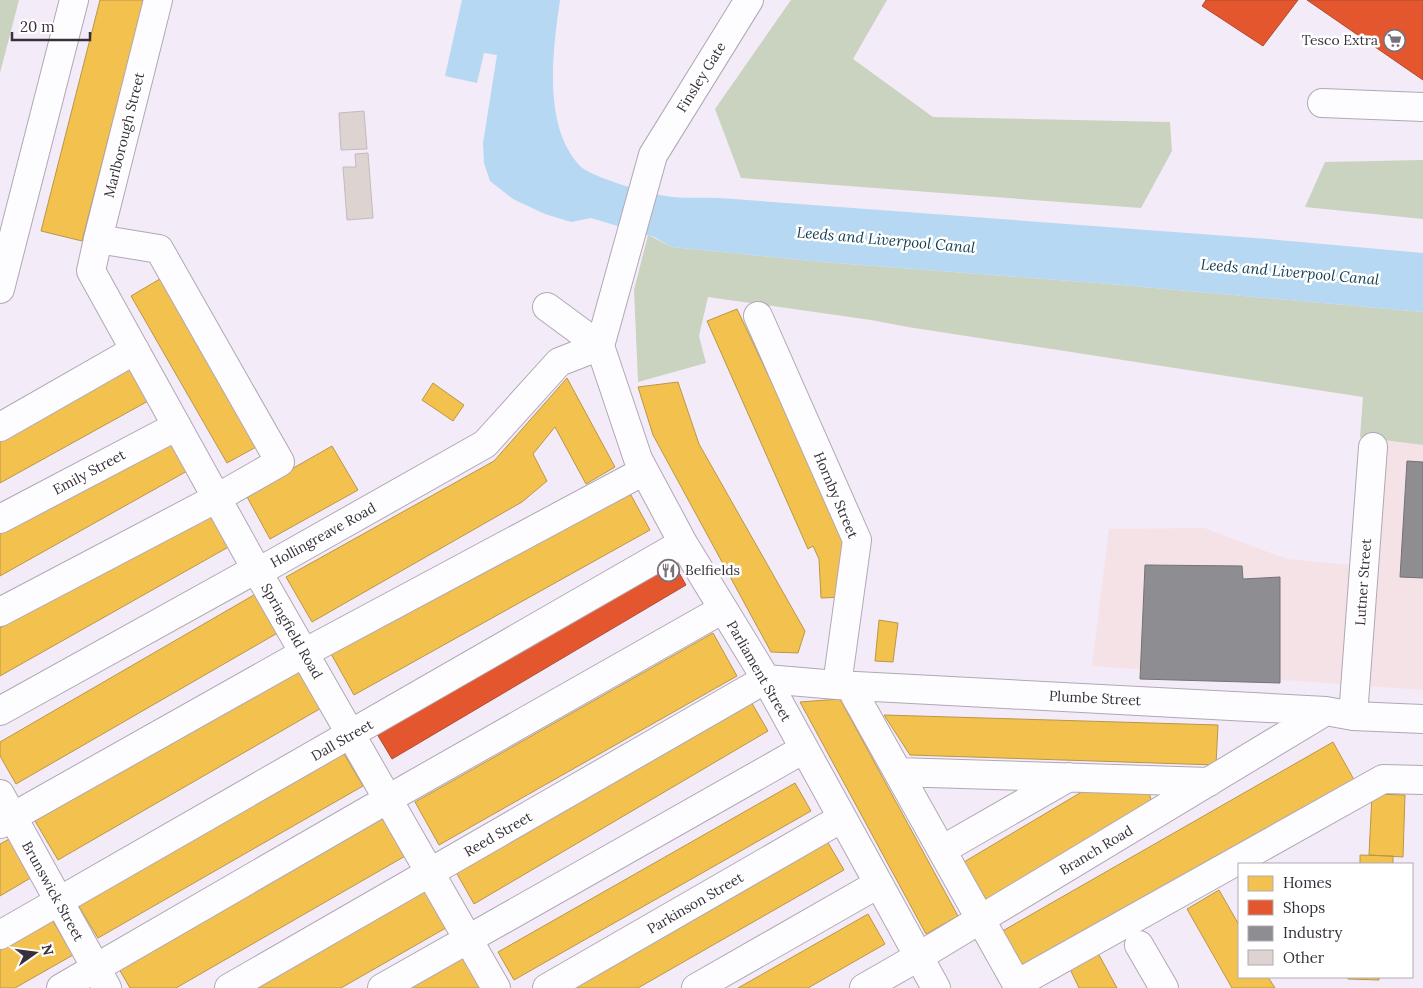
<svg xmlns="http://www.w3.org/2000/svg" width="1423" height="988" viewBox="0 0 1423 988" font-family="Lora,serif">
<rect width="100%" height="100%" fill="#f4ebf8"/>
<path fill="#f5e2e7" d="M 1360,437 L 1423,445 L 1423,690 L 1092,666 L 1109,529 L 1204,528 L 1287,559 L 1350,565 Z"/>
<path fill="#cad3bf" d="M 0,0 L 19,0 L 0,73 Z
M 791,0 L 887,0 L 853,59 L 933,117 L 1170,122 L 1172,151 L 1141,208 L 741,178 L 715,109 Z
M 1423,160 L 1423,219 L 1305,207 L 1325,162 Z
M 648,235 L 672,247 L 822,262 L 1110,284 L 1423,312 L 1423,445 L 1360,437 L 1363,397 L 908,327 L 871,320 L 708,297 L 699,336 L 706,363 L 638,382 L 634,290 Z"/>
<path fill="#b6d8f2" d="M 462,0 L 560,0 C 553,49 542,126 580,166 C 591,177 649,194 666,196 C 684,199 702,197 720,198 L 1268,239 L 1423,253 L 1423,312 L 1110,284 L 822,262 L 672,247 L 654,237 L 591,218 L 571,222 L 545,214 L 513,199 L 490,181 L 484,163 L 483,143 L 497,55 L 484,53 L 477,83 L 445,76 Z"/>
<path fill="#f2c14e" stroke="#ba9648" d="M 100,0 L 144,0 L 82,241 L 41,231 Z
M 170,273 L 258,446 L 227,463 L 131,296 Z
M 737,309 L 846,540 L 846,597 L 821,598 L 819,559 L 813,546 L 808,549 L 707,321 Z
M 131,366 L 150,400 L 0,483 L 0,439 Z
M 567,378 L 615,467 L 586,484 L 555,427 L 533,454 L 547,481 L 522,502 L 312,622 L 286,577 L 494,461 Z
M 678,382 L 699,444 L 805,631 L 798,653 L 771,652 L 653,435 L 638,387 Z
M 433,383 L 464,405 L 453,421 L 422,400 Z
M 168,432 L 189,470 L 0,576 L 0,527 Z
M 332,446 L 358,490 L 270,539 L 246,495 Z
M 626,486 L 650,530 L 354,695 L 330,652 Z
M 211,509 L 232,545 L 0,676 L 0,628 Z
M 259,592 L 281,631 L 16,784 L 0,756 L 0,742 Z
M 879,620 L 898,623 L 893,662 L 875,661 Z
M 713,633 L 737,676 L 439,845 L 415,802 Z
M 300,668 L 323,707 L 58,860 L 35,821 Z
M 840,699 L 958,916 L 926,934 L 800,702 Z
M 750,700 L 768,731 L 474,904 L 456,872 Z
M 884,715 L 1218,725 L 1216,765 L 910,755 Z
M 1333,742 L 1357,785 L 1023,976 L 999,933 Z
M 340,747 L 363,786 L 98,938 L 75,900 Z
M 795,783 L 811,811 L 514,980 L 498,952 Z
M 1095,784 L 1147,786 L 1153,806 L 988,903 L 964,862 Z
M 1372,794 L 1405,795 L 1403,857 L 1369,855 Z
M 384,816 L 407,855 L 176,988 L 130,988 L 119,969 Z
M 11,838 L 34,876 L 0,896 L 0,844 Z
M 827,841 L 844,870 L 638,988 L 571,988 Z
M 1360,855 L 1393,856 L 1393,864 L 1360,864 Z
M 429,886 L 451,925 L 341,988 L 252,988 Z
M 1219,890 L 1239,925 L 1239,977 L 1268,977 L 1275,988 L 1232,988 L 1187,909 Z
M 868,914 L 885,944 L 808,988 L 738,988 Z
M 50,916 L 73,955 L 15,988 L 0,988 L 0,945 Z
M 1098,953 L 1117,988 L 1079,988 L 1069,967 Z
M 463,957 L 481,988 L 409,988 Z
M 1348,977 L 1379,977 L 1379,980 L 1348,979 Z"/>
<path fill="#e4572e" stroke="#b04b32" d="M 1206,0 L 1298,0 L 1263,46 L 1202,6 Z
M 1307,0 L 1423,0 L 1423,80 Z
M 669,555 L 686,585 L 392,759 L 374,729 Z"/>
<path fill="#8d8d92" stroke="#747178" d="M 1407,461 L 1423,462 L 1423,578 L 1400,577 Z
M 1145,565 L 1242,566 L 1243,579 L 1280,577 L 1280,683 L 1140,679 Z"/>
<path fill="#ddd3d0" stroke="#c2bbbc" d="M 364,111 L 367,149 L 341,150 L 339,113 Z
M 368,153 L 373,218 L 347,220 L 343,167 L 356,167 L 355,154 Z"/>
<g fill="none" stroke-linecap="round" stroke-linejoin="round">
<defs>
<path id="minor" d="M 158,0 L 98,239 L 91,271 L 256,569 L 496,988
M 1322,103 L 1423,107
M 0,289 L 74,0
M 547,307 L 600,346
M 758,316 L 857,540 L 837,685
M 600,346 L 638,459 L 683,543 L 766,679 L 936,988
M 600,346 L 653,155 L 749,0
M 0,427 L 135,350
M 0,519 L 177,426
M 0,612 L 217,498 L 280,462 L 159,249 L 98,239
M 849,685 L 1019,988
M 0,711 L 256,569 L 260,571 L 485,444 L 559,362 L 600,346
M 1353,716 L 1373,447
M 898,772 L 1209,782
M 0,794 L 107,988
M 0,824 L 304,653 L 644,471
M 942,850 L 1069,777
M 0,935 L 683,543
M 1139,945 L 1164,988
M 1017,984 L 1383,779 L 1423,780
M 61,988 L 388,799 L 723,609
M 229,988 L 766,679 L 837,685 L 1326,711 L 1353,716 L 1423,719
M 382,988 L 804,749
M 547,988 L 842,818
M 696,988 L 878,884
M 864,988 L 918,957 L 1326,711"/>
</defs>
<use href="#minor" stroke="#b0a8b4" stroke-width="30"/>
<use href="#minor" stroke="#fdfcfe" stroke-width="28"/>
</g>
<defs>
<symbol id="supermarket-ring" viewBox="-11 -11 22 22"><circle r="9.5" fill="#fff" stroke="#7a717d" stroke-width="1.5"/><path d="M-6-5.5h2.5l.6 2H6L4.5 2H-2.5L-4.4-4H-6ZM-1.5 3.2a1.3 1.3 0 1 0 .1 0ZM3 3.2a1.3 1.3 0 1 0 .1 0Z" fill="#7a717d"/></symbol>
<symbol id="restaurant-ring" viewBox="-11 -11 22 22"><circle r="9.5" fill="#fff" stroke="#7a717d" stroke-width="1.5"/><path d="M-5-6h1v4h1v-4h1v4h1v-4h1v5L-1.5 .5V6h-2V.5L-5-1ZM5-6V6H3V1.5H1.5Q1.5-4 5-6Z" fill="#7a717d"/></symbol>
</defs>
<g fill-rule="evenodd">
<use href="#supermarket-ring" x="1382" y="28" width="25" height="25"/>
<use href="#restaurant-ring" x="656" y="558" width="25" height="25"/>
</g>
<g text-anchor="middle" stroke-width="5" stroke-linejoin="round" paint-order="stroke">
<g font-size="14" fill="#38303b" stroke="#fff" text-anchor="end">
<text x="1378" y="45">Tesco Extra</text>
<text x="685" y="575" text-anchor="start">Belfields</text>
</g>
<g font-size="14" fill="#38303b" stroke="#fff">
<text transform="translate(701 77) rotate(-58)" y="5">Finsley Gate</text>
<text transform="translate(124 135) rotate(-76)" y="5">Marlborough Street</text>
<text transform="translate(89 472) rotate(-28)" y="5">Emily Street</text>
<text transform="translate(836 495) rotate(67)" y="5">Hornby Street</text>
<text transform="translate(323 535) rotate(-29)" y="5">Hollingreave Road</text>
<text transform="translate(1363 582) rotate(-86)" y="5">Lutner Street</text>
<text transform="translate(292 631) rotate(60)" y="5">Springfield Road</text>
<text transform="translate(759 671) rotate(60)" y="5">Parliament Street</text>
<text transform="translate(1095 698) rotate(3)" y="5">Plumbe Street</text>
<text transform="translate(342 740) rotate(-30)" y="5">Dall Street</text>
<text transform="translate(498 834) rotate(-30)" y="5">Reed Street</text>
<text transform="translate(1096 850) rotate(-31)" y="5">Branch Road</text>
<text transform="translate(53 891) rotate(61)" y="5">Brunswick Street</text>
<text transform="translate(695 903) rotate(-30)" y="5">Parkinson Street</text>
</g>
<g font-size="15" font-style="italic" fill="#103c52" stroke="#fff">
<text transform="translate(886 240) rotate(5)" y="5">Leeds and Liverpool Canal</text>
<text transform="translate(1290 272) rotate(5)" y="5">Leeds and Liverpool Canal</text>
</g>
</g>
<rect x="1238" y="863" width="175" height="115" fill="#ffffff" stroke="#afacb1"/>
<rect x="1248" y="876" width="25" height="15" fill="#f2c14e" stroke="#afacb1"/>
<text x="1283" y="888" font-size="15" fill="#38303b">Homes</text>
<rect x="1248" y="900" width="25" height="15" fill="#e4572e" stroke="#afacb1"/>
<text x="1283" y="913" font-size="15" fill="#38303b">Shops</text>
<rect x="1248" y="926" width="25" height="15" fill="#8d8d92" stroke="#afacb1"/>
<text x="1283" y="938" font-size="15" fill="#38303b">Industry</text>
<rect x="1248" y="950" width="25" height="15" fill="#ddd3d0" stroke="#afacb1"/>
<text x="1283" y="963" font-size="15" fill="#38303b">Other</text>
<g transform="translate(35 953) rotate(76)" stroke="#ffffff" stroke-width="4" paint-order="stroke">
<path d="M0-4L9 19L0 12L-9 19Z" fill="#38303b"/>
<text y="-8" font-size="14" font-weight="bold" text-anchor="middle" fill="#38303b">N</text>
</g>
<path d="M12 32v8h78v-8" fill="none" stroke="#38303b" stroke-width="2.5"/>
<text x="20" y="32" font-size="15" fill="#38303b" stroke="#ffffff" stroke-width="4" paint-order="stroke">20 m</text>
</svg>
